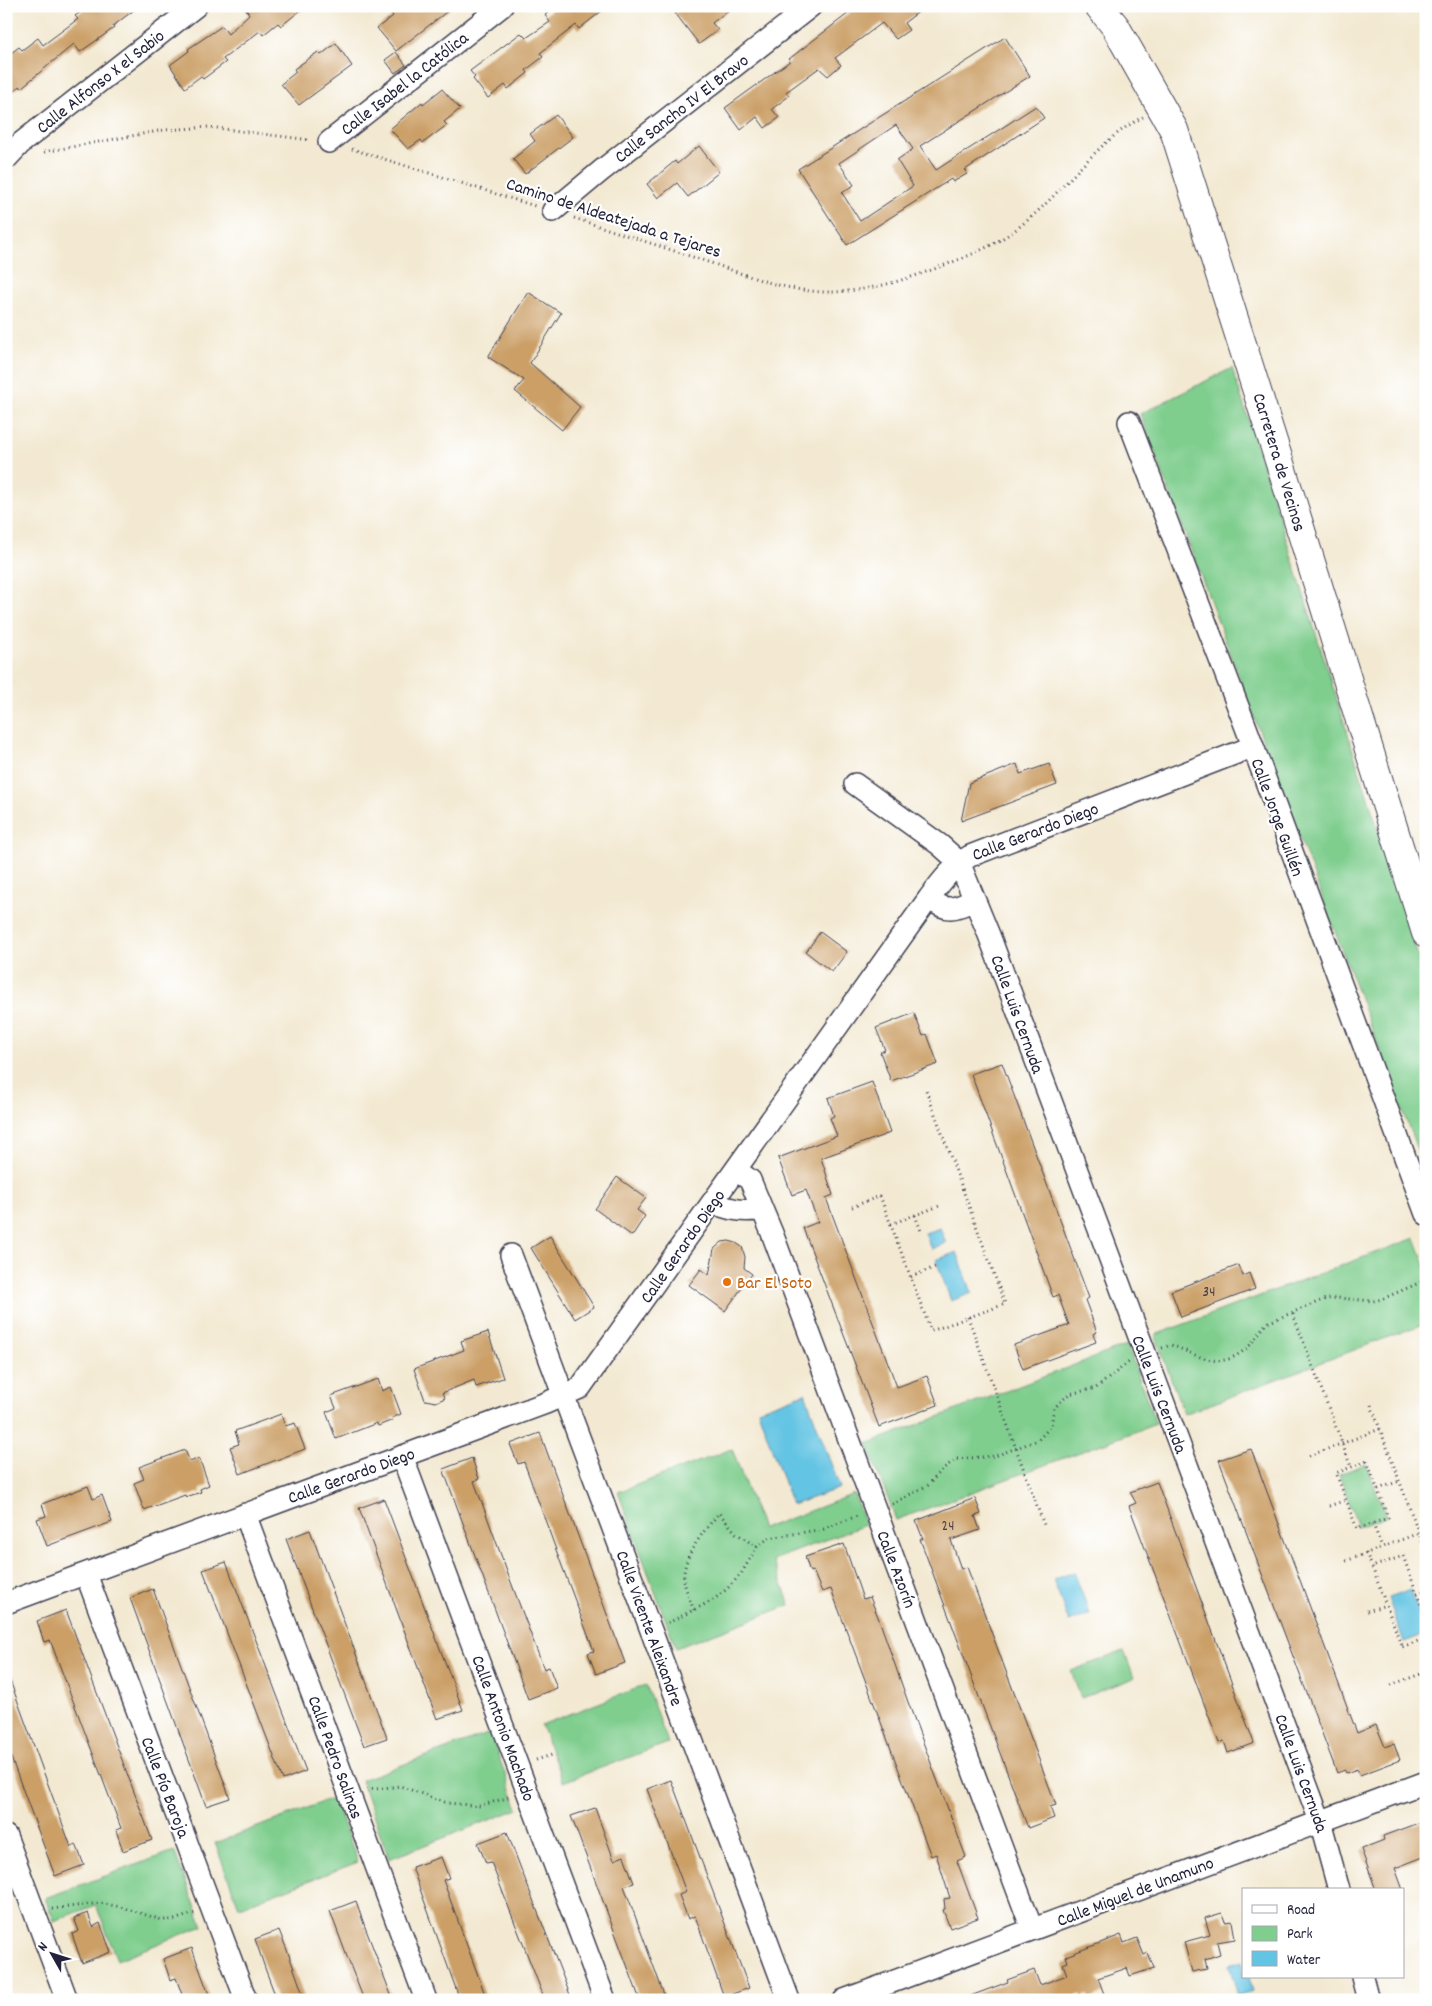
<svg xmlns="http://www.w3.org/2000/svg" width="1432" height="2006" viewBox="0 0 1432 2006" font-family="Dekko,sans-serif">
<rect width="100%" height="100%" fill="#fff"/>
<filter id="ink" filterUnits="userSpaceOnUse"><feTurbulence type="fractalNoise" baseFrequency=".02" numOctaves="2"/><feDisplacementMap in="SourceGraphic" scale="10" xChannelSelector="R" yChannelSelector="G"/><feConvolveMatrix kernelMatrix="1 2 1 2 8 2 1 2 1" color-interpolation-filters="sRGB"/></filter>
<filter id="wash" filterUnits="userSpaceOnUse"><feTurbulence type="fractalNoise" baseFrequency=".0096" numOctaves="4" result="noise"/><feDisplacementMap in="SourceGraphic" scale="20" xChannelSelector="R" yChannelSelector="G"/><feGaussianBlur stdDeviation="1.12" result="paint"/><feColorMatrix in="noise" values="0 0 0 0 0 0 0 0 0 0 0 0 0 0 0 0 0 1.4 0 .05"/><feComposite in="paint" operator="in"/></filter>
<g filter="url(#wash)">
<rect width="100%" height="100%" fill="#f3e9d2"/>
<path fill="#7fce8e" stroke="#507864" d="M 1232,368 L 1426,981 L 1426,1173 L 1140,414 Z
M 1415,1238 L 1426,1267 L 1426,1323 L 1184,1414 L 1155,1335 Z
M 1127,1345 L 1156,1424 L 896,1520 L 867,1444 Z
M 732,1449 L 762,1529 L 854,1494 L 865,1525 L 773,1560 L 790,1605 L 676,1648 L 618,1492 Z
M 1366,1464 L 1386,1517 L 1358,1527 L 1339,1474 Z
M 1124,1651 L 1134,1678 L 1081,1698 L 1071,1671 Z
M 646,1685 L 668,1743 L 563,1782 L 541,1725 Z
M 490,1733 L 518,1809 L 389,1859 L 361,1780 Z
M 334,1798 L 358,1862 L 239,1907 L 215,1843 Z
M 174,1851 L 203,1926 L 117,1960 L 96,1905 L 54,1921 L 45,1898 Z"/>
<path fill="#64c4e3" stroke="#43738f" d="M 940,1228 L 946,1243 L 931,1249 L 925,1233 Z
M 957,1252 L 972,1293 L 951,1301 L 936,1260 Z
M 805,1393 L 840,1488 L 792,1505 L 758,1410 Z
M 1074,1572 L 1090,1614 L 1069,1622 L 1053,1580 Z
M 1411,1590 L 1426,1634 L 1404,1642 L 1388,1598 Z
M 1243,1961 L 1243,1977 L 1249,1977 L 1253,1992 L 1238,1996 L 1229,1965 Z"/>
<g id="blocks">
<path fill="#cb9f66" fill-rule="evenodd" d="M 88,6 L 139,6 L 113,26 L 114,28 L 107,33 L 80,52 L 74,44 L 21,88 L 20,86 L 6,97 L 6,57 L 19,47 L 22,50 L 38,38 L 43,45 L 78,19 L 75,16 Z
M 244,6 L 306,6 L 281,26 L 278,23 L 263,35 L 260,31 L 223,59 L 226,62 L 203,79 L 201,76 L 185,88 L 170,65 L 189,51 L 188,49 L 222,26 L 228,34 L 249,14 Z
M 399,6 L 454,6 L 396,51 L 377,28 L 393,16 L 391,13 Z
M 556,6 L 608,6 L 579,29 L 576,25 L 540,53 L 543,57 L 526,70 L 528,73 L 508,89 L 505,85 L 488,98 L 473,79 L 475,77 L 470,71 L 521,33 L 526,38 L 550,22 L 545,15 Z
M 684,6 L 734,6 L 712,23 L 718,30 L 699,44 L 675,13 Z
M 858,6 L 926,6 L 904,23 L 909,30 L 896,39 L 882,23 L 835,58 L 841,65 L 828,76 L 819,68 L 786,92 L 789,96 L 772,109 L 779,118 L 765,128 L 757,117 L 741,130 L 725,108 L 790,61 L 789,59 Z
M 1005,37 L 1030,76 L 920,146 L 936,170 L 1036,106 L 1044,118 L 965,170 L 967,174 L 953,182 L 951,179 L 847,245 L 798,169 ZM 896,125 L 913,149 L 897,160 L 913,186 L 860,221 L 842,193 L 854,185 L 839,163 Z
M 336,43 L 352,66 L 299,105 L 281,84 L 296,72 L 294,69 L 318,52 L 321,55 Z
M 396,52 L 406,65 L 395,73 L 385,60 Z
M 442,89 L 460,109 L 444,122 L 447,125 L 423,143 L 421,140 L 408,149 L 390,129 L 422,102 L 423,104 Z
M 556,115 L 573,137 L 525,174 L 513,159 L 535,141 L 530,134 Z
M 699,146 L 719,172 L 688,197 L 677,183 L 658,198 L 647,184 L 675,161 L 677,164 Z
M 528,292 L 561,313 L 530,363 L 580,407 L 562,430 L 515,391 L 524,380 L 488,357 Z
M 1017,764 L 1020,774 L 1049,764 L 1057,785 L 961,821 L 969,783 Z
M 820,932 L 847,952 L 832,972 L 806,952 Z
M 914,1013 L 923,1036 L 927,1034 L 938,1064 L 891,1081 L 880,1052 L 885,1050 L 876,1028 Z
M 1002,1063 L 1089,1298 L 1085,1300 L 1097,1332 L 1093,1334 L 1096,1342 L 1023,1369 L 1014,1345 L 1069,1325 L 1058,1295 L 1053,1297 L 971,1074 Z
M 872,1082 L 890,1133 L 821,1158 L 833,1195 L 826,1198 L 897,1387 L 927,1376 L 938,1405 L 879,1427 L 803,1228 L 818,1222 L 806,1190 L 792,1195 L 778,1158 L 837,1136 L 830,1118 L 834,1116 L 828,1098 Z
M 617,1177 L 646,1198 L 637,1210 L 645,1216 L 632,1236 L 595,1209 Z
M 550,1236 L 594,1307 L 575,1319 L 531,1248 Z
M 729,1241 L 736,1243 L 742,1247 L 745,1257 L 744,1268 L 752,1274 L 725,1311 L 689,1285 L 701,1269 L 709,1275 L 714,1249 L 722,1242 Z
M 1239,1265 L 1243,1276 L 1249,1273 L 1255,1289 L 1181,1317 L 1171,1291 Z
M 488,1332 L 503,1378 L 476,1387 L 474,1380 L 442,1393 L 445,1398 L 436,1402 L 425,1400 L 414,1369 L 464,1350 L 461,1341 Z
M 378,1379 L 382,1391 L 391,1387 L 401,1414 L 392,1418 L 393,1420 L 378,1426 L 377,1423 L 336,1439 L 326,1412 L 336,1408 L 331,1396 Z
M 281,1414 L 285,1426 L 295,1423 L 305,1449 L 240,1474 L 230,1447 L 239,1444 L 235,1431 Z
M 540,1433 L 625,1663 L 596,1674 L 588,1653 L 594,1651 L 559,1558 L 524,1462 L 518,1464 L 510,1444 Z
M 1251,1449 L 1357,1733 L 1376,1725 L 1385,1747 L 1394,1744 L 1400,1760 L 1360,1775 L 1357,1769 L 1346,1773 L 1345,1770 L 1337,1773 L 1219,1460 Z
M 185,1450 L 190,1462 L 199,1458 L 209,1485 L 200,1489 L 201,1492 L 186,1497 L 185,1495 L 144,1510 L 134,1483 L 144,1479 L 139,1467 Z
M 472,1458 L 479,1479 L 474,1481 L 509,1577 L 544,1669 L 549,1667 L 557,1688 L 528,1699 L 443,1469 Z
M 1157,1482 L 1254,1743 L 1228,1753 L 1224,1741 L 1219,1743 L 1129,1506 L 1136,1503 L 1130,1492 Z
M 88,1486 L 93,1499 L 102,1495 L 112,1522 L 47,1546 L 37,1519 L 46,1516 L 42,1504 Z
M 975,1498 L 981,1514 L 975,1516 L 980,1530 L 951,1540 L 961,1569 L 967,1567 L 1056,1805 L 1050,1807 L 1054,1818 L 1028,1828 L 920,1539 L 923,1539 L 916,1521 Z
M 384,1499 L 463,1710 L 437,1719 L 359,1508 Z
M 310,1530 L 387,1738 L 364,1746 L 286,1539 Z
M 844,1544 L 863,1599 L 870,1597 L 880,1622 L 908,1702 L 966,1857 L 957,1861 L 978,1918 L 950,1928 L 943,1910 L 945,1909 L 944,1899 L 950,1898 L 936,1854 L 931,1856 L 831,1589 L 822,1592 L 813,1571 L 810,1572 L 805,1557 Z
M 226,1562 L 306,1771 L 283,1780 L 203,1570 Z
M 153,1589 L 230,1798 L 206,1806 L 130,1598 Z
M 66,1610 L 152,1840 L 123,1851 L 116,1830 L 121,1828 L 115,1812 L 50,1640 L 44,1642 L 37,1621 Z
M 6,1675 L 8,1675 L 71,1847 L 76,1844 L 84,1865 L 55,1876 L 6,1744 Z
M 671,1780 L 749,1988 L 724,1997 L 695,1916 L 688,1919 L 679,1895 L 686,1892 L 647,1789 Z
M 595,1808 L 614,1860 L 624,1856 L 634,1883 L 624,1886 L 666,2000 L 640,2000 L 630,1973 L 571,1816 Z
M 1426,1820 L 1426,1856 L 1395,1868 L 1403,1890 L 1376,1890 L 1361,1849 L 1384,1840 L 1383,1836 Z
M 507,1832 L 521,1869 L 572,2000 L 545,2000 L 491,1862 L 486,1863 L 478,1843 Z
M 441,1857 L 449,1878 L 443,1880 L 487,2000 L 460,2000 L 412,1867 Z
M 356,1901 L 365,1927 L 393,2000 L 364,2000 L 349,1962 L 330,1911 Z
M 88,1913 L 93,1927 L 100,1923 L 111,1952 L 82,1963 L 72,1934 L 79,1931 L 74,1918 Z
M 1222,1913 L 1225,1922 L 1232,1921 L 1235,1939 L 1217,1942 L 1220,1954 L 1205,1959 L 1207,1969 L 1192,1972 L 1184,1942 L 1210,1935 L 1205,1918 Z
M 279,1930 L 289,1955 L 305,2000 L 277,2000 L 266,1971 L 255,1939 Z
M 1121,1935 L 1124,1943 L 1137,1938 L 1144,1955 L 1148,1953 L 1154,1968 L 1130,1976 L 1127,1968 L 1098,1978 L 1104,1994 L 1089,1999 L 1088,1995 L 1082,1997 L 1080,1994 L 1066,2000 L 965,2000 L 965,1998 L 1008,1982 L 1007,1980 L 1034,1970 L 1040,1985 L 1067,1975 L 1063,1964 L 1068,1962 L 1066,1956 Z
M 192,1948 L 198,1965 L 211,2000 L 184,2000 L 176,1978 L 170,1980 L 167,1970 L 163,1959 Z"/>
</g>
</g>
<g filter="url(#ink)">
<use href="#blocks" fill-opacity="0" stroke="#414052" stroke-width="1"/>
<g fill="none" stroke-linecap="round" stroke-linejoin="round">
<defs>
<path id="street" d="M 329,142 L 502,6
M 6,159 L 21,143 L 196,6
M 553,211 L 601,171 L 811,6
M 1129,422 L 1247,730 L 1426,1214
M 855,784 L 940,845 L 959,862 L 989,935 L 1320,1821 L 1339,1890
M 929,898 C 946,913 955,909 974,900
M 736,1170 L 750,1180 L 772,1233 L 1032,1929
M 712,1203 C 730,1209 743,1213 762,1209
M 511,1255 L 789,2000
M 402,1456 L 605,2000
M 245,1514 L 426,2000
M 86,1574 L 246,2000
M 6,1603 L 546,1403 L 580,1388 L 929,898 C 941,882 952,867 970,856 L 1252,747
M 6,1836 L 67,2000
M 1362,1977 L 1368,2000
M 844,2000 L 1426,1782"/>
<path id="primary" d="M 1099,6 L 1115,26 L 1174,130 L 1290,495 L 1426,933"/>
</defs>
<use href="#street" stroke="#414052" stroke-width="24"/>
<use href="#primary" stroke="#414052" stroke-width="30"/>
<path stroke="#414052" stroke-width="3" stroke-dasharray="1 4" stroke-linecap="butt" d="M 352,149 L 535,206
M 44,152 L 164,130 L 209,127 L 310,140
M 574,218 C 620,233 665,248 711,263 C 749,276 788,292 828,292 C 867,292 906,280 942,266 C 969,256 996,245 1019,227 C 1064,193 1093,143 1143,117
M 852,1207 L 880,1196 L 931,1331 L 1005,1304 L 926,1090
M 915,1215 L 921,1231
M 891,1224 L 942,1205
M 911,1277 L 935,1267
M 1293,1314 L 1351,1467
M 968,1317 L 1044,1525
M 1162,1348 L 1171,1345 C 1203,1357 1221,1373 1250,1345 C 1256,1338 1260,1330 1267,1323 L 1325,1299 L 1338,1298 L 1373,1301 L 1382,1299 L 1426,1280
M 1371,1405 L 1426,1552
M 1309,1456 L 1380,1429
M 1367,1461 L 1388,1518 L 1357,1529 L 1336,1473 Z
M 1378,1489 L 1400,1481
M 892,1504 L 928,1485 L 944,1468 L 956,1459 L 995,1456 L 1038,1440 L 1051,1426 L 1054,1408 L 1069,1394 L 1096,1388 L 1129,1362
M 1329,1506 L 1346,1500
M 1373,1524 L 1382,1547
M 1366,1553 L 1372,1567
M 1346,1561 L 1419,1533
M 1417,1593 L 1426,1590
M 694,1610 C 690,1600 685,1590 684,1579 C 682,1556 705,1530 719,1513 L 736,1533 L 757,1547
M 1367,1611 L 1386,1605
M 1426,1618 L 1403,1556 L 1372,1567 L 1402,1647 L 1426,1638
M 668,1623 L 713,1600 L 728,1588 L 741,1574 L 757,1547 L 769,1538 L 824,1529 L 857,1516
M 1391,1685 L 1426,1672
M 536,1760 L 552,1755
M 367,1790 L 400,1786 L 447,1803 L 480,1806 L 509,1797
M 52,1909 L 100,1903 L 121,1907 L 162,1920 L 174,1920 L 195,1913"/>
<use href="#street" stroke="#fff" stroke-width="21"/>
<use href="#primary" stroke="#fff" stroke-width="28"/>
</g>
</g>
<circle fill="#e8710a" stroke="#fff" stroke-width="2" cx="727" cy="1282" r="5"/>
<g text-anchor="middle" stroke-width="4.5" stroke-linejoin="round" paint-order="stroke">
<g font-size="15" fill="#4c4146">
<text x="1209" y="1296">34</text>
<text x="948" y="1530">24</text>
</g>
<g font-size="18" fill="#22223b" stroke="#fff">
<text transform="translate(100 81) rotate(-38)" y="6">Calle Alfonso X el Sabio</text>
<text transform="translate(404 83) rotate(-38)" y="6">Calle Isabel la Católica</text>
<text transform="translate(681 108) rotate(-38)" y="6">Calle Sancho IV El Bravo</text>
<text transform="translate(614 217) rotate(18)" y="6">Camino de Aldeatejada a Tejares</text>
<text transform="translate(1280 462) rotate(73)" y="6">Carretera de Vecinos</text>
<text transform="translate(1278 817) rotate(70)" y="6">Calle Jorge Guillén</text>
<text transform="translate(1035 831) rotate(-21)" y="6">Calle Gerardo Diego</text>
<text transform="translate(1018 1014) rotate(70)" y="6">Calle Luis Cernuda</text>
<text transform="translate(682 1246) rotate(-55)" y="6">Calle Gerardo Diego</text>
<text transform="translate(1160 1394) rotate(69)" y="6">Calle Luis Cernuda</text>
<text transform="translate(351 1475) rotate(-20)" y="6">Calle Gerardo Diego</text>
<text transform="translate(897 1569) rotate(69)" y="6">Calle Azorín</text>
<text transform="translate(650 1628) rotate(70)" y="6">Calle Vicente Aleixandre</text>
<text transform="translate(504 1728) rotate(70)" y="6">Calle Antonio Machado</text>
<text transform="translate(336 1757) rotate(70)" y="6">Calle Pedro Salinas</text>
<text transform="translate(1302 1773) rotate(70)" y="6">Calle Luis Cernuda</text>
<text transform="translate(166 1787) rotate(69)" y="6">Calle Pío Baroja</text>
<text transform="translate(1135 1891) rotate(-21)" y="6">Calle Miguel de Unamuno</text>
</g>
<g font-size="18" fill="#c56008" stroke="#fff" text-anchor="start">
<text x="737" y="1288">Bar El Soto</text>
</g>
</g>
<rect width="1432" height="2006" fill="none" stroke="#fff" stroke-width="25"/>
<rect x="1242" y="1888" width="162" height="90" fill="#ffffff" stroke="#a7a7b1"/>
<rect x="1252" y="1905" width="25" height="8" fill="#ffffff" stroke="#a7a7b1"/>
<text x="1287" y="1914" font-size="15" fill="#22223b">Road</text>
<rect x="1252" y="1926" width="25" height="15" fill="#7fce8e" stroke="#a7a7b1"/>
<text x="1287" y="1938" font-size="15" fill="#22223b">Park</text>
<rect x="1252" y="1951" width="25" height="15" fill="#64c4e3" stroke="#a7a7b1"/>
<text x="1287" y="1964" font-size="15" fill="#22223b">Water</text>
<g transform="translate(52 1954) rotate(309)" stroke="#ffffff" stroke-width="4" paint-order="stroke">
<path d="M0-4L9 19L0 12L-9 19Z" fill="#22223b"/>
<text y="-8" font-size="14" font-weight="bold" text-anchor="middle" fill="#22223b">N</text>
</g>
</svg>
